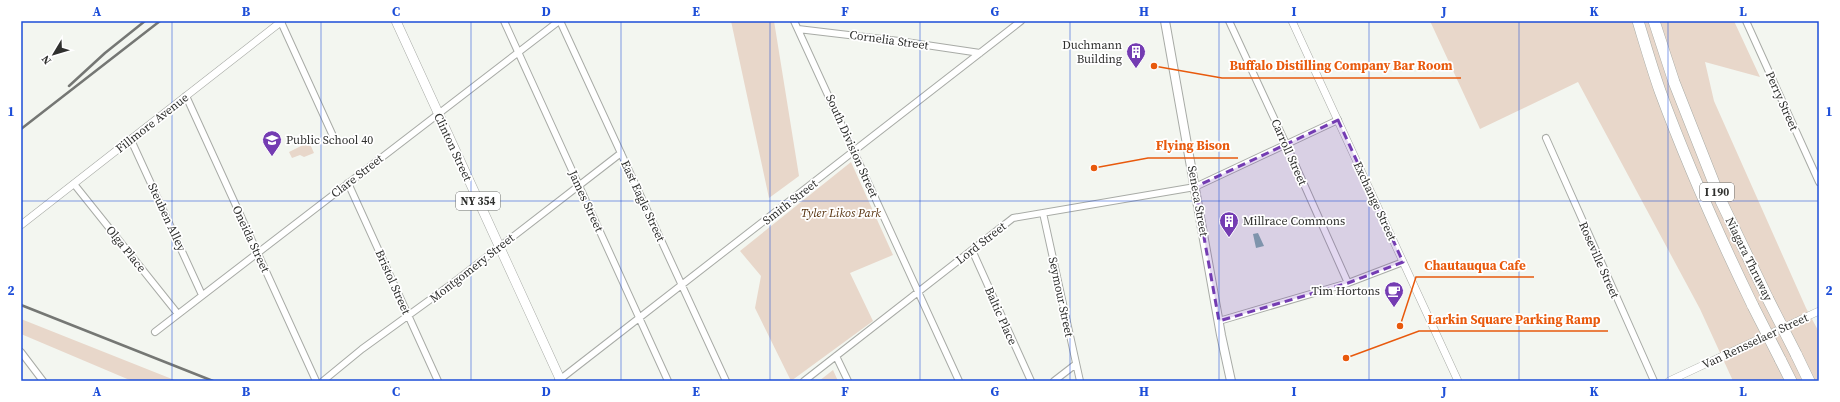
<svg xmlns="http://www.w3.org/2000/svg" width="1840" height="402" viewBox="0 0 1840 402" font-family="'Source Serif 4',serif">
<rect width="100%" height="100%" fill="#f3f6f0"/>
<path fill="#e8d7ca" d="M 731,21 L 774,21 L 799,176 L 769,198 Z
M 1430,21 L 1734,21 L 1760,77 L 1705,62 L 1714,101 L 1806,308 L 1819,332 L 1819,381 L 1733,381 L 1700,309 L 1578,82 L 1480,129 Z
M 309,142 L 314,153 L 304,157 L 300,155 L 292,158 L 289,152 Z
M 851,162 L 893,255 L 850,273 L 873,321 L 791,381 L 755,308 L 761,276 L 740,251 Z
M 21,319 L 177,381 L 132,381 L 21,334 Z
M 833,370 L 838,381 L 819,381 Z"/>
<path fill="#83aaab" d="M 1258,233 L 1264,246 L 1256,248 L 1253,234 Z"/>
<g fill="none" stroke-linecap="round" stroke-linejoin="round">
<defs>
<path id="minor" d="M 504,21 L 668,381
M 560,21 L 726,381
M 794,21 L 959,381
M 1229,21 L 1286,144 L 1348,283
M 1746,21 L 1819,182
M 281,22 L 333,136
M 798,29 L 899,41 L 980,53
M 186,96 L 316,381
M 1546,138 L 1654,381
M 131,140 L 202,295
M 348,183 L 438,381
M 74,184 L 178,314
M 1043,213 L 1080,381
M 972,250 L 1031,381
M 1219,321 L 1348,283 L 1403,262
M 155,332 L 559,21
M 21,352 L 43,381
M 836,356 L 848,381
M 323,381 L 362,349 L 453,283 L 621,153
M 558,381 L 1021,21
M 804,381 L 1013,218 L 1195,187 L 1338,120
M 1054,381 L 1076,364"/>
<path id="tertiary" d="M 1292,21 L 1458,381
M 21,225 L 282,21
M 1669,381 L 1819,311"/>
<path id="secondary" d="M 1165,21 L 1221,335 L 1231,381"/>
<path id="primary" d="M 396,21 L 561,381"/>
<path id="motorway" d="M 1638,21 C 1645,44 1652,68 1660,91 C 1687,164 1719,236 1753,306
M 1654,21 L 1674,82 L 1721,201 L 1768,299
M 1796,354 L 1809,381
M 1780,359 L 1791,381"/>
</defs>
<use href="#minor" stroke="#a8aba6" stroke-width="8"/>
<use href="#tertiary" stroke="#a8aba6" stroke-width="8"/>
<use href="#secondary" stroke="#a8aba6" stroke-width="10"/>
<use href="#primary" stroke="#a8aba6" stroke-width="10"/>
<use href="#motorway" stroke="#a8aba6" stroke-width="12"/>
<use href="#minor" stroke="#fff" stroke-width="6"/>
<use href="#tertiary" stroke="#fff" stroke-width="7"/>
<use href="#secondary" stroke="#fff" stroke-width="8"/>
<use href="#primary" stroke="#fff" stroke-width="9"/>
<use href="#motorway" stroke="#fff" stroke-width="11"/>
<path stroke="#757774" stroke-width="2.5" d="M 69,86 L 105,53 L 145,21
M 21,129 L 160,21
M 21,305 L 213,381"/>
<defs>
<path id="motorway-bridge" d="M 1768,299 L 1796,354
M 1753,306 L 1780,359"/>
</defs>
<use href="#motorway-bridge" stroke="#a8aba6" stroke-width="12" stroke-linecap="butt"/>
<use href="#motorway-bridge" stroke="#fff" stroke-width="11"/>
</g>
<path fill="#743cb2" fill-opacity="0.2" stroke="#743cb2" stroke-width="3" stroke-dasharray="8 5" stroke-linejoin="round" d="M 1338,120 L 1403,262 L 1348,283 L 1219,321 L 1195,187 Z"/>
<path fill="none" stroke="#1d4ed8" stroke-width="1" stroke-opacity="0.55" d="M 172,21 L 172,381M 321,21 L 321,381M 471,21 L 471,381M 621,21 L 621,381M 770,21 L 770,381M 920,21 L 920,381M 1070,21 L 1070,381M 1219,21 L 1219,381M 1369,21 L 1369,381M 1519,21 L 1519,381M 1668,21 L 1668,381M 21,201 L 1819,201"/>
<defs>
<symbol id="building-pin" viewBox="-11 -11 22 30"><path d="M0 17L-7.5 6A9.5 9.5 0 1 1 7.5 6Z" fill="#743cb2" stroke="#fff"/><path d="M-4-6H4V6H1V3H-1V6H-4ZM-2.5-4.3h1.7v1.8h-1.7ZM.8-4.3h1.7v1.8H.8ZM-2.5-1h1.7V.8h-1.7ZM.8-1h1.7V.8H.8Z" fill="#fff"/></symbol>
<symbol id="school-pin" viewBox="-11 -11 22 30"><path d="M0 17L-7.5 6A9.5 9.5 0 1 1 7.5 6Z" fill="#743cb2" stroke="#fff"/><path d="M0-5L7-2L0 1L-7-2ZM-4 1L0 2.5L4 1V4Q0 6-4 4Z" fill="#fff"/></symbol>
<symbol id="cafe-pin" viewBox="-11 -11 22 30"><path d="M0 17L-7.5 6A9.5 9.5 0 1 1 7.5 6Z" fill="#743cb2" stroke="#fff"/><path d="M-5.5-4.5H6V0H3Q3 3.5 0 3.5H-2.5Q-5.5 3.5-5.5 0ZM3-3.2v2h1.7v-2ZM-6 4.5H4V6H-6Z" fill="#fff"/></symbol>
</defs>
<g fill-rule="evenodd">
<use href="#building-pin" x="1125" y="41" width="22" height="30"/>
<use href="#school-pin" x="261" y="129" width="22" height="30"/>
<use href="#building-pin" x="1218" y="210" width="22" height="30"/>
<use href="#cafe-pin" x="1383" y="280" width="22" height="30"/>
</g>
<g text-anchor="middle" stroke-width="3.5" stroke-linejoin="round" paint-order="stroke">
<g fill="#fff" stroke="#6d6e6d" stroke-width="1">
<rect x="1700" y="183" width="34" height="18" rx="3"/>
<rect x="456" y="192" width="44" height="18" rx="3"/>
</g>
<g font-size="11" font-weight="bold" fill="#2f302e">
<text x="1717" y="196">I 190</text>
<text x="478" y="205">NY 354</text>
</g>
<g font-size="12" fill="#2f302e" stroke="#fff">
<text transform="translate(889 40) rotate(8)" y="4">Cornelia Street</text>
<text transform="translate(1782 101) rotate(66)" y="4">Perry Street</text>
<text transform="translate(152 123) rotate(-38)" y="4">Fillmore Avenue</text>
<text transform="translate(852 146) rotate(66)" y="4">South Division Street</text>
<text transform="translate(453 147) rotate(65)" y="4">Clinton Street</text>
<text transform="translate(1289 152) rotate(66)" y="4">Carroll Street</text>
<text transform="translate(357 176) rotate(-38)" y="4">Clare Street</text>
<text transform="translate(586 201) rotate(65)" y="4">James Street</text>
<text transform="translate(643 201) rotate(65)" y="4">East Eagle Street</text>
<text transform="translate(1198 201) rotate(80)" y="4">Seneca Street</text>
<text transform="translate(1375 201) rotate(65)" y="4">Exchange Street</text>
<text transform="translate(790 202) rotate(-38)" y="4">Smith Street</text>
<text transform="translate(167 217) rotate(65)" y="4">Steuben Alley</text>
<text transform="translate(251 239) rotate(65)" y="4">Oneida Street</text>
<text transform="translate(981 243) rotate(-38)" y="4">Lord Street</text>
<text transform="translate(126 249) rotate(51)" y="4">Olga Place</text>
<text transform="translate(1749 259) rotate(64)" y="4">Niagara Thruway</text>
<text transform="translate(1599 260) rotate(66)" y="4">Roseville Street</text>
<text transform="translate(472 268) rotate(-38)" y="4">Montgomery Street</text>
<text transform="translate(393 282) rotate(66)" y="4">Bristol Street</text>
<text transform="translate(1061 297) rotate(78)" y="4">Seymour Street</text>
<text transform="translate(1001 316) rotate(66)" y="4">Baltic Place</text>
<text transform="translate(1755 341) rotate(-25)" y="4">Van Rensselaer Street</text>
</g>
<g font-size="12" fill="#2f302e" stroke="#fff" text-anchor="end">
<text x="1122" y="49">Duchmann<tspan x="1122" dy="14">Building</tspan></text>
<text x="286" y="144" text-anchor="start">Public School 40</text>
<text x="1243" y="225" text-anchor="start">Millrace Commons</text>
<text x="1380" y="295">Tim Hortons</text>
</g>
<g font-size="12" font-style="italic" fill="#55300c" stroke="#fff">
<text x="841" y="217">Tyler Likos Park</text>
</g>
</g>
<path fill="none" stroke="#e8590c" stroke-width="1.5" d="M1154 66L1222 78H1461M1094 168L1148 158H1238M1400 326L1416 277H1534M1346 358L1419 331H1608"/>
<g fill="#e8590c" stroke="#fff" stroke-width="1.5">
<circle cx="1154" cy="66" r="4"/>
<circle cx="1094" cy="168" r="4"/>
<circle cx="1400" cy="326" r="4"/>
<circle cx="1346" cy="358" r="4"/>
</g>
<g font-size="13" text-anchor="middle" font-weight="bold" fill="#e8590c" stroke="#fff" stroke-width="3.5" stroke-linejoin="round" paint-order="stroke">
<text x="1341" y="70">Buffalo Distilling Company Bar Room</text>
<text x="1193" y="150">Flying Bison</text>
<text x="1475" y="270">Chautauqua Cafe</text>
<text x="1514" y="324">Larkin Square Parking Ramp</text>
</g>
<rect width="1840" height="402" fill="none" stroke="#ffffff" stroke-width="44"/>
<g transform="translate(54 54) rotate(232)" stroke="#ffffff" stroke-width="3" paint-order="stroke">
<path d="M0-3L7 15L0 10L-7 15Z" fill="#2f302e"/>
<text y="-6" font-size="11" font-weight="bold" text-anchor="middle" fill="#2f302e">N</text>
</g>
<rect x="22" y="22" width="1796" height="358" fill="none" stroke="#1d4ed8" stroke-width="1.5"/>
<g font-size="13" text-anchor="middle" font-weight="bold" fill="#1d4ed8">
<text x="97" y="16">A</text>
<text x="246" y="16">B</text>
<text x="396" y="16">C</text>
<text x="546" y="16">D</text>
<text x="696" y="16">E</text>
<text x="845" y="16">F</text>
<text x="995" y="16">G</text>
<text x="1144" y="16">H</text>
<text x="1294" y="16">I</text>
<text x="1444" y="16">J</text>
<text x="1594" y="16">K</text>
<text x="1743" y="16">L</text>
<text x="11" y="116">1</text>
<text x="1829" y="116">1</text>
<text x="11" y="295">2</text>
<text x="1829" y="295">2</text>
<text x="97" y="396">A</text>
<text x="246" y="396">B</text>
<text x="396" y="396">C</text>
<text x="546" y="396">D</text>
<text x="696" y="396">E</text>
<text x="845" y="396">F</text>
<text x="995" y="396">G</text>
<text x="1144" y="396">H</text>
<text x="1294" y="396">I</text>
<text x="1444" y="396">J</text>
<text x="1594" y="396">K</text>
<text x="1743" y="396">L</text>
</g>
</svg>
